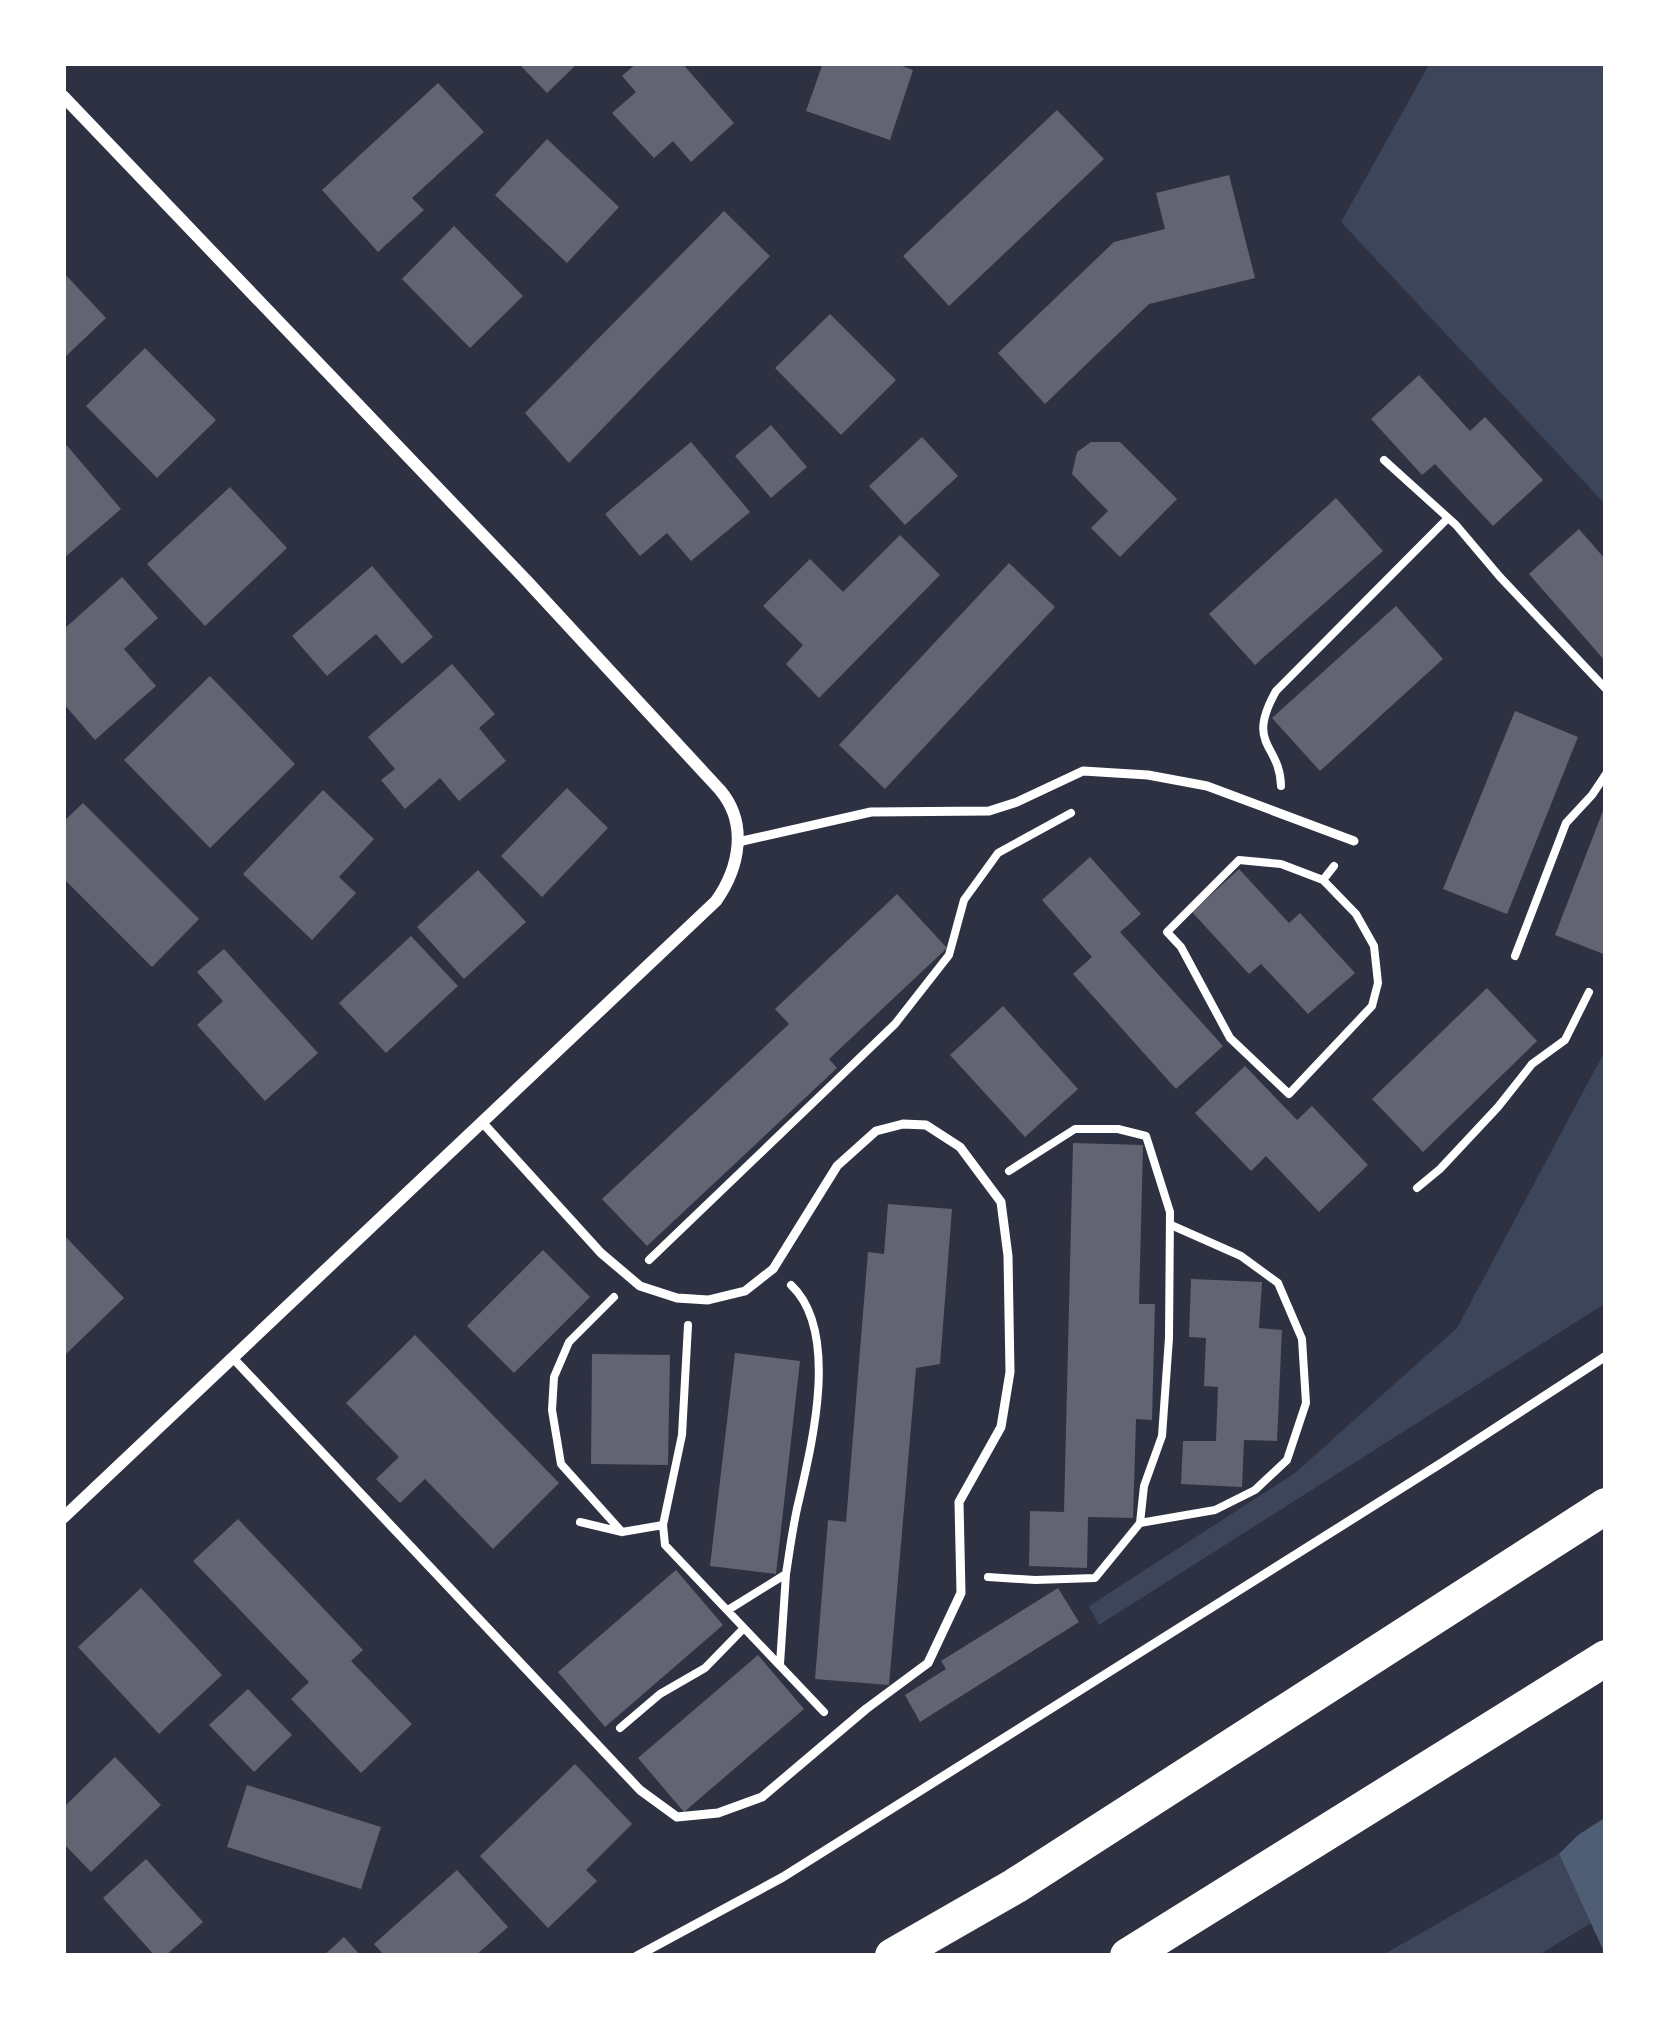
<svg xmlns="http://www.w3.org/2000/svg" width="1669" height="2019" viewBox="0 0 1669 2019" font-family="'Public Sans',sans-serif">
<rect width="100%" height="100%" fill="#2d3142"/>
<path fill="#3c4559" d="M 1430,63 L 1606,63 L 1606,505 L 1341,222 Z
M 1606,1049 L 1606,1303 L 1099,1625 L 1089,1606 L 1295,1473 L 1457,1328 Z
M 1559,1854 L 1591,1923 L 1537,1956 L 1381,1956 Z"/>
<path fill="#4f5d75" d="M 1606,1817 L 1606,1956 L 1559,1854 L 1578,1835 Z"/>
<path fill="#626471" d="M 518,63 L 578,63 L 547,93 Z
M 637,63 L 682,63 L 734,123 L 691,162 L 673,141 L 654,158 L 612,113 L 636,92 L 622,76 Z
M 823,63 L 894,63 L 913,70 L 890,140 L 806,111 Z
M 438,83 L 484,132 L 412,198 L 424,210 L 378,252 L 322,190 Z
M 1057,110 L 1104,159 L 949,306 L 903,256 Z
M 547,139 L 619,207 L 567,263 L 495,195 Z
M 1229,175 L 1255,278 L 1149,304 L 1045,404 L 998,353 L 1114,242 L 1165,229 L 1156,193 Z
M 724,211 L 770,256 L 569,463 L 525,413 Z
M 454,226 L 523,296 L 470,348 L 402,279 Z
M 63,272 L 106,318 L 63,359 Z
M 830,314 L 896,380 L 841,435 L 775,368 Z
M 145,348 L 216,420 L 157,478 L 86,406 Z
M 1419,375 L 1470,431 L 1485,417 L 1543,480 L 1493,526 L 1435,464 L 1422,475 L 1371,419 Z
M 771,425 L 807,467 L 771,498 L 735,456 Z
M 922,437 L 958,476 L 905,525 L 869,486 Z
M 63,441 L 121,509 L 63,559 Z
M 691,442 L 750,512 L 691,561 L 667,533 L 640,556 L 605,514 Z
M 1091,442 L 1120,442 L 1177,499 L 1120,557 L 1091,528 L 1108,511 L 1072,474 L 1077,452 Z
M 230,487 L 287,548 L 205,626 L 147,564 Z
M 1336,498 L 1383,551 L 1255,665 L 1209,614 Z
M 1579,529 L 1606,560 L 1606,662 L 1529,574 Z
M 900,535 L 940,575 L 819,698 L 786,664 L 803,645 L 763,606 L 810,559 L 843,592 Z
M 1009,563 L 1055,607 L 885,789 L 839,745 Z
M 372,566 L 433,637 L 402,664 L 376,634 L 327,676 L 292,636 Z
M 122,577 L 158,618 L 124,649 L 156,686 L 95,740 L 63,703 L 63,630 Z
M 1396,606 L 1443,659 L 1320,771 L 1272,718 Z
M 452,664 L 495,714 L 479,728 L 506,761 L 459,801 L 440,778 L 405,809 L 381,780 L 395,769 L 368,737 Z
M 210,676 L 295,764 L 210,848 L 124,760 Z
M 1515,711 L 1578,737 L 1507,914 L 1443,889 Z
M 567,788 L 608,828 L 542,897 L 501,856 Z
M 323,790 L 374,839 L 339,877 L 356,893 L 312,940 L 243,874 Z
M 83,803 L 199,919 L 152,967 L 63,878 L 63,822 Z
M 1606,803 L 1606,955 L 1555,935 Z
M 1090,857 L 1141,914 L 1120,932 L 1223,1046 L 1176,1089 L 1073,974 L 1092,957 L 1042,900 Z
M 1239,869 L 1289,923 L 1300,913 L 1355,973 L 1308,1014 L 1261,964 L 1249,974 L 1192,912 Z
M 478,870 L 526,922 L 464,979 L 417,927 Z
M 897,894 L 947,948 L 829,1059 L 837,1068 L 647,1246 L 602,1199 L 789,1024 L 775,1009 Z
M 411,936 L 458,986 L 386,1053 L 339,1003 Z
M 224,949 L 318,1053 L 265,1101 L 197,1025 L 223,1001 L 197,972 Z
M 1487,988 L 1537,1041 L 1423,1152 L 1372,1099 Z
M 1003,1006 L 1078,1089 L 1025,1137 L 950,1055 Z
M 1245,1066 L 1297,1120 L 1312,1106 L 1368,1165 L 1319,1212 L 1266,1156 L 1251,1171 L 1195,1113 Z
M 1073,1143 L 1143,1145 L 1139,1304 L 1155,1304 L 1152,1420 L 1136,1419 L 1133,1518 L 1088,1517 L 1087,1568 L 1029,1566 L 1030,1511 L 1064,1512 Z
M 888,1204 L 952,1209 L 940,1364 L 916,1368 L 889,1685 L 815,1679 L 828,1520 L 846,1522 L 868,1252 L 884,1254 Z
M 63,1234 L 124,1298 L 63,1357 Z
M 543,1250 L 590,1297 L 514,1373 L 467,1326 Z
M 1191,1279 L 1262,1282 L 1259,1328 L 1282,1330 L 1277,1441 L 1244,1440 L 1242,1487 L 1181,1484 L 1183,1441 L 1216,1441 L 1218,1387 L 1204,1386 L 1206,1338 L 1189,1337 Z
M 415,1335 L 559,1483 L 493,1549 L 425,1479 L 400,1503 L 376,1479 L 399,1457 L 346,1403 Z
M 735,1353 L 800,1361 L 776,1574 L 710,1566 Z
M 592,1354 L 670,1355 L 668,1465 L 591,1464 Z
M 238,1519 L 363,1650 L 351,1661 L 412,1724 L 361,1773 L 291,1699 L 309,1682 L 193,1561 Z
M 676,1570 L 723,1625 L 605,1727 L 558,1672 Z
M 141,1588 L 222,1675 L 159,1734 L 78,1647 Z
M 1058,1588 L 1079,1622 L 920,1722 L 905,1695 L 946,1669 L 941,1661 Z
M 758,1655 L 804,1709 L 684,1812 L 638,1758 Z
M 248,1689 L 292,1735 L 254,1772 L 209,1725 Z
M 115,1757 L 161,1805 L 91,1872 L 63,1843 L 63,1808 Z
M 575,1764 L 632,1824 L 586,1870 L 597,1881 L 548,1928 L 480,1856 Z
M 247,1785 L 381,1827 L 361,1889 L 227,1847 Z
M 146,1859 L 203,1922 L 165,1956 L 155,1956 L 103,1898 Z
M 457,1870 L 508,1927 L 475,1956 L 385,1956 L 374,1944 Z
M 344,1937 L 361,1956 L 323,1956 Z"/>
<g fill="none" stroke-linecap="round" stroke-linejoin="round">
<path stroke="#fff" stroke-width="8" d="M 1384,460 L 1456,525 L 1500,577 L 1606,689
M 1281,786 C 1280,743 1245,746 1276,691 L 1448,518
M 1323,880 L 1281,864 L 1239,860 L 1167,932 L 1181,947 L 1230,1038 L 1289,1094 L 1372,1006 L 1378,983 L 1374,946 L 1356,914 L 1323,880 L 1334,866
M 1515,956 L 1566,823 L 1592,795 L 1606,774
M 1417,1188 L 1440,1169 L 1498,1107 L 1532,1064 L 1565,1040 L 1589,992
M 649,1260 L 895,1024 L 949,955 L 964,900 L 998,853 L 1071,813
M 614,1297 L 569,1342 L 554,1377 L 552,1410 L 561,1464 L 622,1532
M 580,1522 L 622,1532 L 663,1525 L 665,1545 L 824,1712
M 1140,1523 L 1215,1510 L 1255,1490 L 1287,1460 L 1306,1403 L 1302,1339 L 1278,1283 L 1241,1256 L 1171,1225
M 663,1525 L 682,1435 L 688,1325
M 786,1574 C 790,1549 793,1524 799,1500 C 812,1444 840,1331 791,1285
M 988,1577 L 1035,1580 L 1095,1578 L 1140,1523 L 1144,1486 L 1162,1436 L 1169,1338 L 1170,1212 L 1146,1136 L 1118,1129 L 1075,1129 L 1009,1171
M 728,1610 L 786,1574 L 780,1664
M 620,1728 L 660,1694 L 705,1668 L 744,1628"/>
<path stroke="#fff" stroke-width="9" d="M 738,842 L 871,812 L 989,811 L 1017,802 L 1083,771 L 1148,775 L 1207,786 L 1354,841
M 232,1357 L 640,1790 L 677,1817 L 718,1813 L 762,1797 L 866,1709 L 928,1663 L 961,1593 L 959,1502 L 1001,1427 L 1010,1372 L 1008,1256 L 1001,1202 L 960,1147 L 926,1125 L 903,1124 L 876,1131 L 837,1166 L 773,1269 L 745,1291 L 708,1300 L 677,1298 L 640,1286 L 601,1253 L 482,1122
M 637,1956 L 783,1877 L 1443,1462 L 1606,1356"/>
<path stroke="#fff" stroke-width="12" d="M 63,96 L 526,580 L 720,790 C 748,823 740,867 716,901 L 63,1518"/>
<path stroke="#fff" stroke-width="36" d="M 893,1956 L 1015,1886 L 1606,1506
M 1128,1956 L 1606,1658"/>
</g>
<rect width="1669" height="2019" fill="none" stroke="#ffffff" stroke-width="132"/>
</svg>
